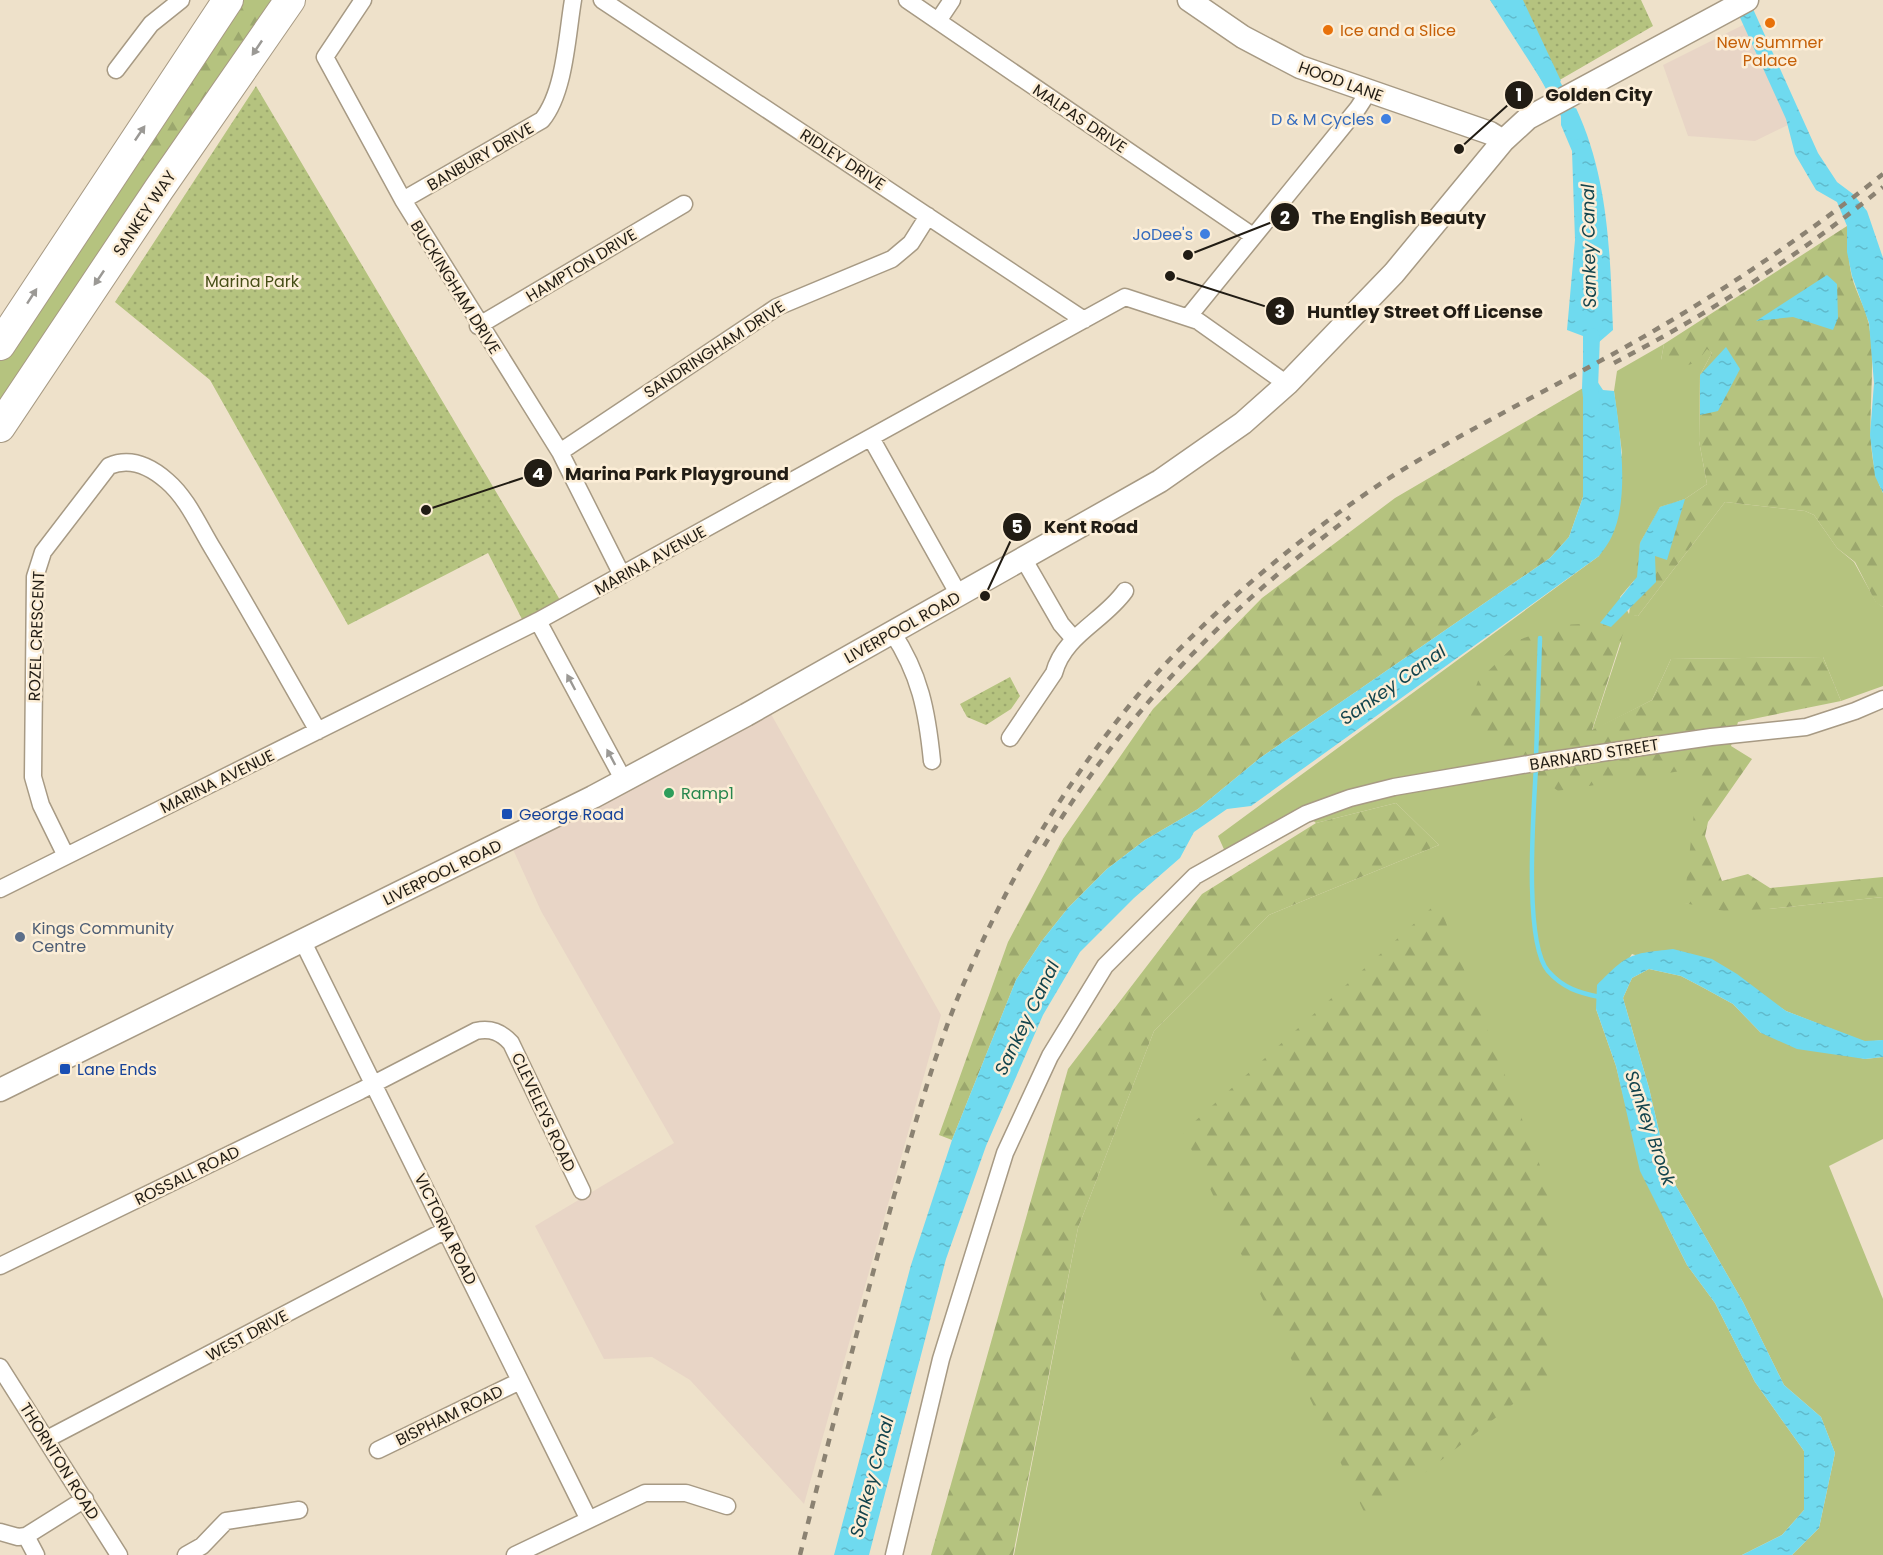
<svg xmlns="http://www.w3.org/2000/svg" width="1883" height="1555" viewBox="0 0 1883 1555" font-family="Poppins,sans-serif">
<defs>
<pattern id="forest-firs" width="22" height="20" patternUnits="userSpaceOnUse" patternTransform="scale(1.5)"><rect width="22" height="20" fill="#b5c37f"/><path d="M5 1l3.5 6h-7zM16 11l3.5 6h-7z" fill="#9ba76d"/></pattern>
<pattern id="park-dots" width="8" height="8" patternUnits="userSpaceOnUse" patternTransform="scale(1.5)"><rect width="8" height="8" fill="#b5c37f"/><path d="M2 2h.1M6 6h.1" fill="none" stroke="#9ba76d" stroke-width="1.8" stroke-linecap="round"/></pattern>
<pattern id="water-ripples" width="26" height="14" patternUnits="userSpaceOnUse" patternTransform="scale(1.5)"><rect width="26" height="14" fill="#6fdaef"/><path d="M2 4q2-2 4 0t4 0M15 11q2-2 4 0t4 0" fill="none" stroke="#60bacc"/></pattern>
</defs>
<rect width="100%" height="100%" fill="#eee1ca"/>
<path fill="#e8d5c6" d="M 1749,22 L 1790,124 L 1755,141 L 1688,136 L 1663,65 Z
M 767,707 L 941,1015 L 804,1504 L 690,1380 L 652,1357 L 604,1359 L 535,1226 L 674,1143 L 541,911 L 511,845 Z"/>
<path fill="#b5c37f" d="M 278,0 L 0,411 L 0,359 L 136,153 Z
M 1664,344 L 1661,360 L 1707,348 L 1712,353 L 1700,375 L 1699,441 L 1707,484 L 1685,499 L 1660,507 L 1640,543 L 1637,577 L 1620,597 L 1629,614 L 1638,616 L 1725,502 L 1805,511 L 1814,515 L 1837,548 L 1854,562 L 1876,602 L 1883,607 L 1883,686 L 1841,701 L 1823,657 L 1671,659 L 1652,700 L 1592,731 L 1621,643 L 1611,627 L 1521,639 L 1611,781 L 1700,767 L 1685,903 L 1769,909 L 1883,897 L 1883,1040 L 1865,1042 L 1786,1011 L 1763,996 L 1632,954 L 1596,1009 L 1616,1066 L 1631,1127 L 1667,1225 L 1687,1265 L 1715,1303 L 1755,1382 L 1804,1451 L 1804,1510 L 1782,1535 L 1742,1555 L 1014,1555 L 1078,1228 L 1154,1031 L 1269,915 L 1439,845 L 1396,803 L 1316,823 L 1305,814 L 1227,856 L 1218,836 L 1599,556 L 1622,453 L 1614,391 L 1617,371 Z
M 1649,969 L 1681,976 L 1702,987 L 1733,1004 L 1761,1033 L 1865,1059 L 1883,1057 L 1883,1139 L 1829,1166 L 1883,1299 L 1883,1555 L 1792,1555 L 1819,1528 L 1835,1453 L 1821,1417 L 1784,1385 L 1743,1302 L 1669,1174 L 1649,1088 L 1623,998 L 1632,978 Z"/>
<path fill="url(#forest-firs)" d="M 237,0 L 278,0 L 159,174 C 145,173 139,167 136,153 Z
M 1847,226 C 1848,243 1848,261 1852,277 C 1856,293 1866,308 1869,325 C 1879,379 1859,445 1883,493 L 1883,607 L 1876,603 L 1855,562 L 1837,548 L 1814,515 L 1805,511 L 1725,502 L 1638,616 L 1629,615 L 1592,730 L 1652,700 L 1671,659 L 1823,657 L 1841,701 L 1738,722 L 1731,746 L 1752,759 L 1708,822 L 1705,836 L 1722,881 L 1748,874 L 1770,888 L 1883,877 L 1883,897 L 1769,909 L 1724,911 L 1684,903 L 1699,768 L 1558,791 L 1464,720 L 1478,681 L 1521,639 L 1561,625 L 1600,623 L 1611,627 L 1629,614 L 1640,543 L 1660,507 L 1685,499 L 1707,484 L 1699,441 L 1700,375 L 1712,353 L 1707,349 L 1697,362 L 1674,370 L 1661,360 L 1664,344 Z
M 1583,388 L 1583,497 L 1569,537 L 1550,558 L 1260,758 L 1198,809 L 1145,840 L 1107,869 L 1068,908 L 1041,942 L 1016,980 L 952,1140 L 939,1135 L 1008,942 L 1063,839 L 1153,709 L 1262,598 L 1395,498 Z
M 1396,803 L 1439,845 L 1269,915 L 1154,1031 L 1078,1228 L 1013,1555 L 931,1555 L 1068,1069 L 1202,894 L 1316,823 Z
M 1438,902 L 1549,1189 L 1553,1373 L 1367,1518 L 1183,1132 Z"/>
<path fill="url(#park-dots)" d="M 1490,0 L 1641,0 L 1653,26 L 1551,85 Z
M 256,86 L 560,600 L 523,621 L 488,553 L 348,625 L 210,380 L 115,302 Z
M 1010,677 L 1020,696 L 1011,709 L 986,725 L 967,717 L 960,704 Z"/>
<path fill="url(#water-ripples)" d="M 1490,0 L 1523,0 L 1561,81 L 1547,89 Z
M 1732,0 L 1749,0 L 1818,153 L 1837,182 L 1853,194 L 1867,211 L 1883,258 L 1883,493 L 1875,476 L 1870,435 L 1874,383 L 1869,323 L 1852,276 L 1847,252 L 1847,226 L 1837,202 L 1816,190 L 1795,154 L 1786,119 Z
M 1576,108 C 1609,179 1610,253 1613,330 L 1598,343 L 1598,353 L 1583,360 L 1583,336 L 1567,330 L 1575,240 L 1572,151 L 1561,125 L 1561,116 Z
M 1827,275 L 1837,284 L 1838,318 L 1833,330 L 1793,317 L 1756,321 Z
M 1726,347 L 1740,369 L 1718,411 L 1700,415 L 1700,375 Z
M 1597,381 L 1603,390 L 1614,391 C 1620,431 1630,498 1612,536 C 1609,543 1604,549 1599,556 L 1251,806 L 1227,809 L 1194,832 L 1180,858 L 1134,898 L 1080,952 L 1043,1015 L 986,1146 L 946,1259 L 869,1555 L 834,1555 L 911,1265 L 952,1140 L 1016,980 L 1041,942 L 1068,908 L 1107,869 L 1145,840 L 1198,809 L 1260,758 L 1550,558 L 1569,537 L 1583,497 L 1583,388 Z
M 1685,499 L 1667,560 L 1655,556 L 1656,582 L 1611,627 L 1600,623 L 1637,577 L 1640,543 L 1660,507 Z
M 1673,949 L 1712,959 L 1737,974 L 1786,1011 L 1865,1041 L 1883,1040 L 1883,1057 L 1865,1059 L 1797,1049 L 1761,1033 L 1733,1004 L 1702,987 L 1681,976 L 1649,969 L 1632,978 L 1623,998 L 1649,1088 L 1669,1174 L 1743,1302 L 1784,1385 L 1821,1417 L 1835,1453 L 1819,1528 L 1792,1555 L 1742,1555 L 1782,1535 L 1804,1510 L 1804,1451 L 1755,1382 L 1715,1303 L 1687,1265 L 1640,1171 L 1616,1066 L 1596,1009 L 1597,985 C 1629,953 1629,954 1673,949 Z"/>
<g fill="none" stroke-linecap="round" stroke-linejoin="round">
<path stroke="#6fdaef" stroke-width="4.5" d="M 1536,758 L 1540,638
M 1536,766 C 1534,807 1523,942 1548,971 C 1563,988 1579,993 1600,997"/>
<path stroke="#6fdaef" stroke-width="16" d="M 1543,67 L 1571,118 L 1575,132
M 1592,336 L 1590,388 L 1592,406"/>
<defs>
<path id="street" d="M 363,0 L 325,57 L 403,200 L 560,452 L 622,575
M 602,0 L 1084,320
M 907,0 L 1253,236
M 938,21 L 952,0
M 116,70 L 151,24 L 181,0
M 403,200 L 542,120 C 565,92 567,35 573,0
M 1189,316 L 1358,108 L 1369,91
M 478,326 L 684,204
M 871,438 L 959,595
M 560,452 L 777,307 L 892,259 L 911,243 L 928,216
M 1023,558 L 1061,624 L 1074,639
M 538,621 L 624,781
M 892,632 C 920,674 927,711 932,761
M 1010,738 L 1054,673 C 1064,635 1104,621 1125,591
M 66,856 L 41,805 L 33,777 L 35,577 L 43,552 L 109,466 C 130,457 150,466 167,481 C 187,498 199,526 213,549 C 249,609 283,670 318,731
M 0,889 L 538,621 L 1125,297 L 1198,321 L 1287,384
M 302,940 L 588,1518
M 0,1266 L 360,1091 L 476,1031 C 491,1028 501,1032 511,1043 L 582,1191
M 0,1367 L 119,1555
M 47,1439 L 446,1230
M 378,1450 L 520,1381
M 0,1532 L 18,1537 L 26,1536
M 36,1555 L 26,1536 L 85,1499
M 186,1555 L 202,1546 L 226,1521 L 299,1510
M 515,1555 L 645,1493 L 686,1493 L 727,1506
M 894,1555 L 941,1359 L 1005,1153 L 1050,1056 L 1105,966 L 1195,876 L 1306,814 L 1350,798 L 1394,787 L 1546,761 L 1711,737 L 1806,727 L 1855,711 L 1883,699"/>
<path id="secondary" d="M 1189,0 L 1243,37 L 1300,67 L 1490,133 L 1503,141
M 0,1090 L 593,797 L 746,715 L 1160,481 L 1243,423 L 1287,384 L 1394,273 L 1503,141 L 1528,118 L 1747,0"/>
<path id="highway" d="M 0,345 L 228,0
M 0,427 L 159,189 L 290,0"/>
</defs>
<use href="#street" stroke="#a79a84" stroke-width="19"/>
<use href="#secondary" stroke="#a79a84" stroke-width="25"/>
<use href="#highway" stroke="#a79a84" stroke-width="32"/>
<use href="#street" stroke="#fff" stroke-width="16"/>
<use href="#secondary" stroke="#fff" stroke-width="22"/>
<use href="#highway" stroke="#fff" stroke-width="30"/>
<path stroke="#8b8272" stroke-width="4.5" stroke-dasharray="8 8" stroke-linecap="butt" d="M 1614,363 C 1709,314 1801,254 1883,187
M 1044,846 C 1122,716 1228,607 1350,517
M 800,1555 C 830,1435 861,1315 894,1196 C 916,1122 936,1046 967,976 C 1008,880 1063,787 1129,706 C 1196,622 1303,533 1394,475 C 1465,431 1540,394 1613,354 C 1707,302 1799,241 1883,174"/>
</g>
<defs><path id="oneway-solid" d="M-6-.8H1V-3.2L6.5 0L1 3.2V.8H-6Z" transform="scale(1.5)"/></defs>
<g fill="#9b9995">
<use href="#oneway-solid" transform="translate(257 48) rotate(124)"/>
<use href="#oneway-solid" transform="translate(140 133) rotate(-56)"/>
<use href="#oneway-solid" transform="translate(99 278) rotate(124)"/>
<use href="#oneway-solid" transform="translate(32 296) rotate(-57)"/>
<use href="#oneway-solid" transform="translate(571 682) rotate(-118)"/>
<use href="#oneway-solid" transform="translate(611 757) rotate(-118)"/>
</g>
<g fill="#e8710a" stroke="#fceed7" stroke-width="2">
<circle cx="1770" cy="23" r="6"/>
<circle cx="1328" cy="30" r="6"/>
</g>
<g fill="#3f7fe0" stroke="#fceed7" stroke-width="2">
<circle cx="1386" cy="119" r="6"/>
<circle cx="1205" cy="234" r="6"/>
</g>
<circle fill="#2e9e5b" stroke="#fceed7" stroke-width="2" cx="669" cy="793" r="6"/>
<g fill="#1a4fb4" stroke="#fceed7" stroke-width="2">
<rect x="501" y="808" width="12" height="12" rx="3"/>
<rect x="59" y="1063" width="12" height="12" rx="3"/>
</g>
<circle fill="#5c6f8a" stroke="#fceed7" stroke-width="2" cx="20" cy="937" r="6"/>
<g text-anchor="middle" stroke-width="5" stroke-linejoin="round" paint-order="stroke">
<g font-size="16" fill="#c56008" stroke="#fceed7" text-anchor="start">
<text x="1340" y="36">Ice and a Slice</text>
<text x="1770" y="48" text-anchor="middle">New Summer<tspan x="1770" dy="18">Palace</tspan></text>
</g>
<g font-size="16" fill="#211c14" stroke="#fceed7">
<text transform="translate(1341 81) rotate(20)" y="6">HOOD LANE</text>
<text transform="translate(1080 118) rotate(34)" y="6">MALPAS DRIVE</text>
<text transform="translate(480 156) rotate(-30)" y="6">BANBURY DRIVE</text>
<text transform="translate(843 159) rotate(33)" y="6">RIDLEY DRIVE</text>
<text transform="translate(144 213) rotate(-56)" y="6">SANKEY WAY</text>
<text transform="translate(581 265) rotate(-31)" y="6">HAMPTON DRIVE</text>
<text transform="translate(456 287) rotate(58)" y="6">BUCKINGHAM DRIVE</text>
<text transform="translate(714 349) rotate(-33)" y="6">SANDRINGHAM DRIVE</text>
<text transform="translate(650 560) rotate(-29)" y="6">MARINA AVENUE</text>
<text transform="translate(902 627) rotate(-29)" y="6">LIVERPOOL ROAD</text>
<text transform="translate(36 636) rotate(-88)" y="6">ROZEL CRESCENT</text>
<text transform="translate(1594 754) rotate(-9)" y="6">BARNARD STREET</text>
<text transform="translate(217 781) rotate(-26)" y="6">MARINA AVENUE</text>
<text transform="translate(442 872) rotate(-26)" y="6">LIVERPOOL ROAD</text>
<text transform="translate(544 1112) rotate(65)" y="6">CLEVELEYS ROAD</text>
<text transform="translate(187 1175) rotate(-26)" y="6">ROSSALL ROAD</text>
<text transform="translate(446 1229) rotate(64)" y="6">VICTORIA ROAD</text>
<text transform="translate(247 1335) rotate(-28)" y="6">WEST DRIVE</text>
<text transform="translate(449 1415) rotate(-26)" y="6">BISPHAM ROAD</text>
<text transform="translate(60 1461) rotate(58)" y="6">THORNTON ROAD</text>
</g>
<g font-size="16" fill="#366cbe" stroke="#fceed7" text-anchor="end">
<text x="1374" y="125">D &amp; M Cycles</text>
<text x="1193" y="240">JoDee's</text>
</g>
<g font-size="16" fill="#464e16" stroke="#fceed7">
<text x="252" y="287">Marina Park</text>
</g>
<g font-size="16" fill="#27864d" stroke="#fceed7" text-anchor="start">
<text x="681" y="799">Ramp1</text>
</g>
<g font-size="16" fill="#164399" stroke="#fceed7" text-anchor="start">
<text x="519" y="820">George Road</text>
<text x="77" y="1075">Lane Ends</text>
</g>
<g font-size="16" fill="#4e5e75" stroke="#fceed7" text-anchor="start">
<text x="32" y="934">Kings Community<tspan x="32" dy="18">Centre</tspan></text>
</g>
<g font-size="18" font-style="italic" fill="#13444d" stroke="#fceed7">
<text transform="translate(1589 246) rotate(-91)" y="6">Sankey Canal</text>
<text transform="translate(1393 685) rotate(-35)" y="6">Sankey Canal</text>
<text transform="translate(1027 1018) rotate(-64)" y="6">Sankey Canal</text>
<text transform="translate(1650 1128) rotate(71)" y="6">Sankey Brook</text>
<text transform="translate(872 1477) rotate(-75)" y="6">Sankey Canal</text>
</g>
</g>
<path fill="none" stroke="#211c14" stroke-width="2" d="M1459 149L1519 95M1188 255L1285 217M1170 276L1280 311M426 510L538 473M985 596L1017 527"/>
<g fill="#211c14" stroke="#fceed7" stroke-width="2">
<circle cx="1459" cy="149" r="6"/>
<circle cx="1188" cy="255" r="6"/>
<circle cx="1170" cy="276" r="6"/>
<circle cx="426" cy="510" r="6"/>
<circle cx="985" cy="596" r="6"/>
<circle cx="1519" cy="95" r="15"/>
<circle cx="1285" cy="217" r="15"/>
<circle cx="1280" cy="311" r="15"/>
<circle cx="538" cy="473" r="15"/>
<circle cx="1017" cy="527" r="15"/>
</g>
<g font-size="18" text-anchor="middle" font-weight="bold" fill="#fff">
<text x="1519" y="101">1</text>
<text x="1285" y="224">2</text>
<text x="1280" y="318">3</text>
<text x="538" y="480">4</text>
<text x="1017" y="533">5</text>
</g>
<g font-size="18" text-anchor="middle" font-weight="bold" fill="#211c14" stroke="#fceed7" stroke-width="5" stroke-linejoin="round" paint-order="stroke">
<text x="1599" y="101">Golden City</text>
<text x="1399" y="224">The English Beauty</text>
<text x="1425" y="318">Huntley Street Off License</text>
<text x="677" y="480">Marina Park Playground</text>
<text x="1091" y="533">Kent Road</text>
</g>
</svg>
